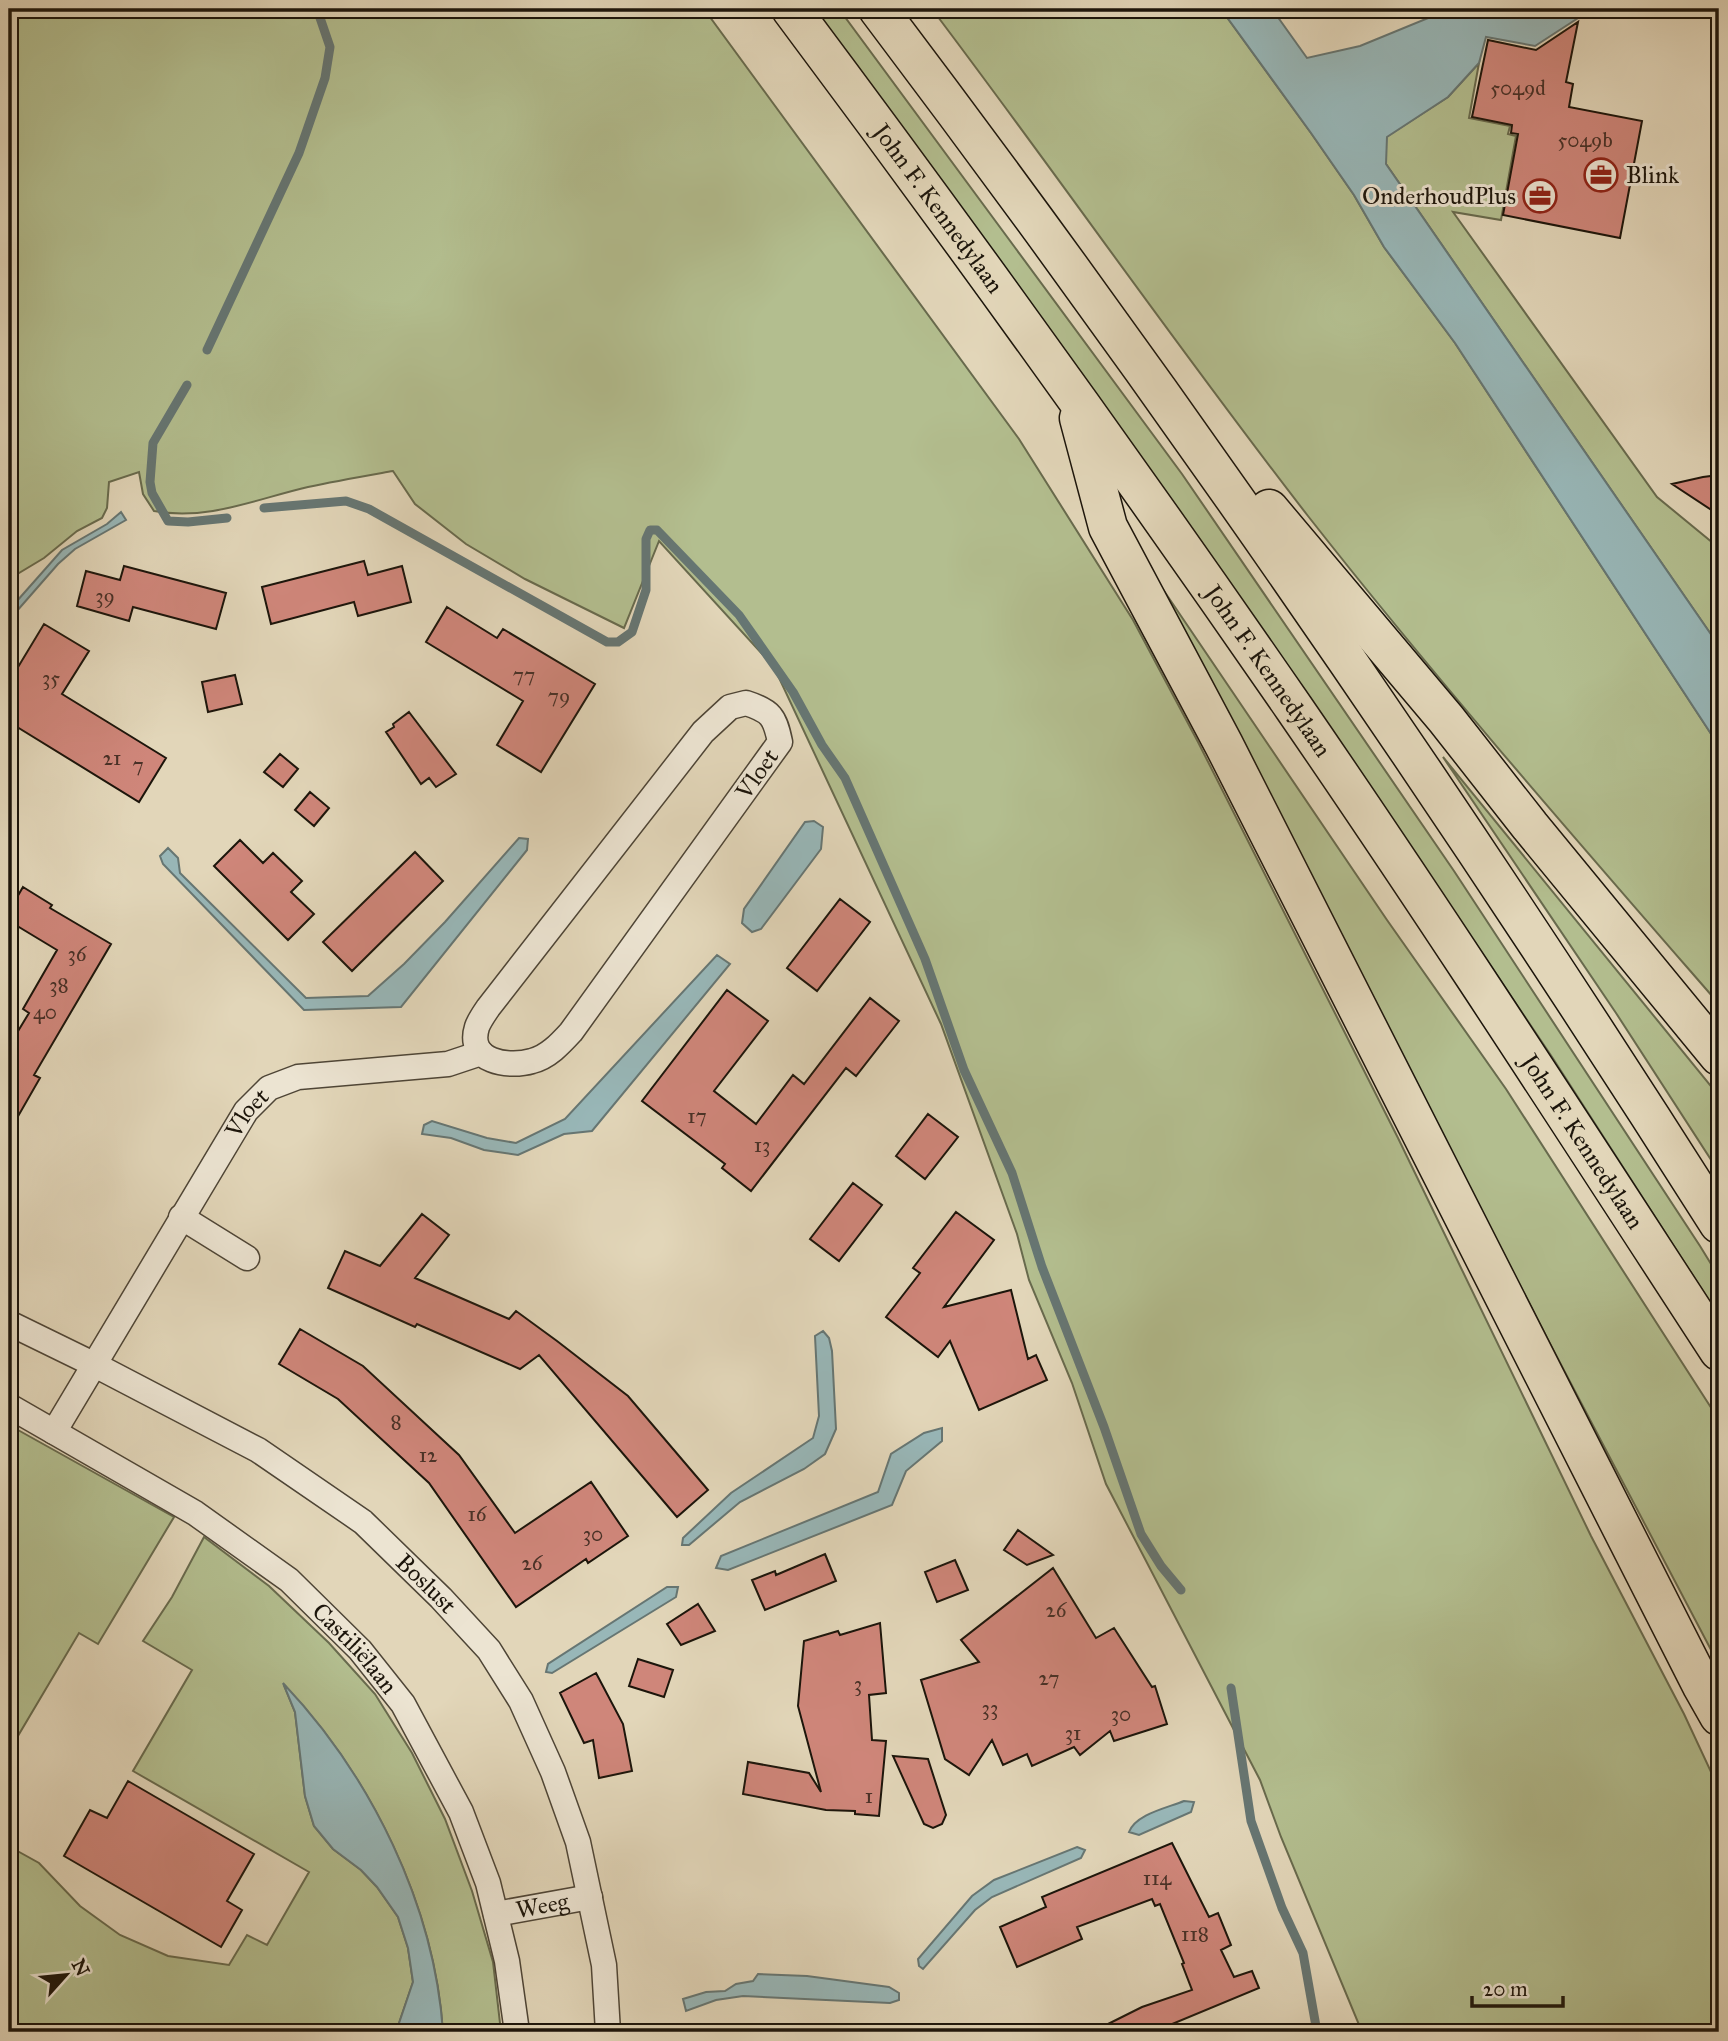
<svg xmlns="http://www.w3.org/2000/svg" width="1728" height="2041" viewBox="0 0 1728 2041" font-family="'IM FELL Great Primer',serif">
<rect width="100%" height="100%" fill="#e2d6b9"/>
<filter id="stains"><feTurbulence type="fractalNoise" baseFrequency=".00286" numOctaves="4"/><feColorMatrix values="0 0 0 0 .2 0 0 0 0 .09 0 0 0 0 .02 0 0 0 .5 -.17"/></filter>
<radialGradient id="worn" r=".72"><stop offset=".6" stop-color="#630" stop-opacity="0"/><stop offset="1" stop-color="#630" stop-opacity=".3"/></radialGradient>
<path fill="#b3be8f" stroke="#686a4d" stroke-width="2" d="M 9,9 L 704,9 L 1019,439 L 1133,620 L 1198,742 L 1398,1138 L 1591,1536 L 1684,1714 L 1719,1789 L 1719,2032 L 1362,2032 L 1281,1837 L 1260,1780 L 1106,1484 L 1072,1383 L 1029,1280 L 1017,1234 L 941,1024 L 774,667 L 659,541 L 624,628 L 525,579 L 466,544 L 415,504 L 393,471 C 365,476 336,481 308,487 C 256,499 208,521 154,511 L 143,494 L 139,472 L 109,482 L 107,508 L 102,518 L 77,531 L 44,558 L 9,579 Z
M 810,9 L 839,9 L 1182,474 L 1454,871 L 1700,1246 L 1719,1277 L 1719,1316 L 1552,1057 L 1436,885 Z
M 932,9 L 1221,9 L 1311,133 L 1354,195 L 1384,247 L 1455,343 L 1719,746 L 1719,1004 C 1580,844 1439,683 1308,516 C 1179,350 1059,177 932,9 Z
M 1479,63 L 1469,118 L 1510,126 L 1508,134 L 1516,136 L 1501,220 L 1453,212 L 1657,497 L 1719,548 L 1719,646 L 1386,164 L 1386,137 L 1448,97 Z
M 1158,582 L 1387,920 L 1506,1089 L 1719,1420 L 1719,1665 L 1547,1338 Z
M 1443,757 L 1719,1096 L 1719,1172 L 1616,1013 Z
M 9,1425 L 174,1517 L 98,1644 L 79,1633 L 9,1751 Z
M 204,1537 L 269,1586 L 329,1643 L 375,1694 L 412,1753 L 445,1819 L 472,1891 L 493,1962 L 501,2032 L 443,2032 C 435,1907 371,1776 284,1685 L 295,1712 L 305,1796 L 314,1826 L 333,1849 L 361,1870 L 377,1887 L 398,1917 L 408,1948 L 413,1982 L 396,2032 L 9,2032 L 9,1853 L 12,1848 L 39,1863 L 80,1906 L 120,1935 L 168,1956 L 229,1965 L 247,1935 L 267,1945 L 309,1872 L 133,1771 L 192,1670 L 143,1641 L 172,1597 Z"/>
<path fill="#98b7b8" stroke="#667673" stroke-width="2" d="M 1221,9 L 1272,9 L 1307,58 L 1360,46 L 1450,9 L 1592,9 L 1535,46 L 1486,37 L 1479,63 L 1448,97 L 1387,137 L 1386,164 L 1719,646 L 1719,746 L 1455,343 L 1384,247 L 1354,195 L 1311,133 Z
M 121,512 L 126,520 L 75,549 L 58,564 L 9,620 L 9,610 L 62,550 L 107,524 Z
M 814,821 L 823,827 L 821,849 L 761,929 L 752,932 L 742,923 L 744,909 L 805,822 Z
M 519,838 L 528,839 L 527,850 L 401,1007 L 304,1010 L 163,864 L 160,856 L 168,848 L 178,858 L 180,873 L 306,998 L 368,996 L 404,964 L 445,922 Z
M 717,955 L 730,964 L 592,1131 L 564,1134 L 518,1155 L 484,1150 L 451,1138 L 422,1134 L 424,1125 L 432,1121 L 487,1138 L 516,1143 L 565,1119 Z
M 823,1331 L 829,1338 L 832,1351 L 836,1429 L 825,1454 L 804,1469 L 740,1502 L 689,1545 L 682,1545 L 683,1538 L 731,1493 L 813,1438 L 819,1416 L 815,1336 Z
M 942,1428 L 942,1441 L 906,1471 L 892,1505 L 728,1570 L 716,1568 L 721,1556 L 878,1492 L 891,1454 L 924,1433 Z
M 667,1587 L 678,1587 L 676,1597 L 552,1673 L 546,1672 L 548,1664 Z
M 283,1683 C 371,1776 434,1904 443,2032 L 396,2032 L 413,1982 L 408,1948 L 398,1917 L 377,1887 L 361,1870 L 333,1849 L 314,1826 L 305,1796 L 295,1712 Z
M 1184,1801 L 1194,1802 L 1191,1812 L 1139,1835 L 1129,1832 C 1136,1814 1167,1808 1184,1801 Z
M 1077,1847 L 1085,1850 L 1081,1858 L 992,1897 L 975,1910 L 923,1969 L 919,1966 L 918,1959 L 972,1896 L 994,1880 Z
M 758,1974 L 807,1976 L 889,1987 L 899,1993 L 899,2000 L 890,2003 L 743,1996 L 716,2000 L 686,2011 L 683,1999 L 706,1992 L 725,1991 L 736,1984 L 753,1981 Z"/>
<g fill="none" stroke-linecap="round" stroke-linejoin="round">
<path stroke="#667673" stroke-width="9" d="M 207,350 L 299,153 L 325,78 L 330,47 L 317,9
M 187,385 L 153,443 L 150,482 L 152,493 L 168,521 L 188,522 L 227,518
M 264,508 L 346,501 L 369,509 L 607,642 L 618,642 L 632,632 L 646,590 L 646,539 L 650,530 L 657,530 L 739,615 L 793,692 L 822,745 L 845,778 L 925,959 L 964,1070 L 1012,1173 L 1042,1267 L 1104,1427 L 1141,1534 L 1161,1566 L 1181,1590
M 1231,1688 L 1251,1821 L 1282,1908 L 1303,1953 L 1317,2032"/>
</g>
<path fill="#cf867a" stroke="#1c150b" stroke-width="2" d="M 1578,22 L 1566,82 L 1573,84 L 1569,107 L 1642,121 L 1620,238 L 1503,215 L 1518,134 L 1511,133 L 1512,125 L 1472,117 L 1488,40 L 1536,50 Z
M 1719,475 L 1719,515 L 1672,484 L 1703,477 Z
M 364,561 L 368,575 L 402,566 L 411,602 L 358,616 L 354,602 L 271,624 L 262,587 Z
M 124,566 L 226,593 L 216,629 L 133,607 L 129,621 L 77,606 L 86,571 L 120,580 Z
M 447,607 L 497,638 L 503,629 L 595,684 L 541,772 L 497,745 L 523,701 L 426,642 Z
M 44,624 L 89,651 L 62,694 L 166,758 L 139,802 L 9,722 L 9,682 Z
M 235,675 L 242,704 L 208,712 L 202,682 Z
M 409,712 L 456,774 L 436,787 L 429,778 L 421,784 L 386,732 L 394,727 L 393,724 Z
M 280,754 L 298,769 L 283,787 L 264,772 Z
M 310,792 L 329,808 L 314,826 L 295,810 Z
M 240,840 L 263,863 L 273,853 L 302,881 L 291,892 L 314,914 L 288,940 L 214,866 Z
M 415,852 L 443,881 L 352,971 L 323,942 Z
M 23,887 L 52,905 L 50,908 L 111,944 L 34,1075 L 40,1078 L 9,1132 L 9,1046 L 29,1013 L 23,1009 L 57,950 L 9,921 L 9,911 Z
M 840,899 L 870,922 L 817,991 L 787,968 Z
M 727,990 L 768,1021 L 714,1091 L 756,1124 L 793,1075 L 804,1084 L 870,998 L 899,1021 L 856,1076 L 846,1068 L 751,1191 L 722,1168 L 725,1164 L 642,1101 Z
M 928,1114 L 958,1137 L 925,1179 L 896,1156 Z
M 853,1183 L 882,1205 L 839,1261 L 810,1239 Z
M 956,1212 L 994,1240 L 944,1307 L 1011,1290 L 1028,1359 L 1036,1355 L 1047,1380 L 979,1410 L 950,1341 L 938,1357 L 886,1317 L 920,1273 L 913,1268 Z
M 422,1214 L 449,1235 L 415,1278 L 509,1319 L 516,1311 L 557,1341 L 628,1396 L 708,1490 L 677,1517 L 539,1355 L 520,1369 L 417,1324 L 415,1327 L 328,1288 L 345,1251 L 380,1266 Z
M 300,1329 L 363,1366 L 459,1455 L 515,1533 L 591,1482 L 628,1536 L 588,1563 L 586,1559 L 516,1607 L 429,1483 L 338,1399 L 279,1364 Z
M 1018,1530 L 1053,1555 L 1027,1565 L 1004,1550 Z
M 825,1554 L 836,1581 L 765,1610 L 752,1580 L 775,1571 L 776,1575 Z
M 955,1560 L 968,1590 L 937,1602 L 925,1572 Z
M 1053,1568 L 1096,1638 L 1114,1628 L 1152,1687 L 1155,1686 L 1167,1724 L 1114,1741 L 1110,1731 L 1080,1755 L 1074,1747 L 1032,1766 L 1027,1754 L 1003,1765 L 992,1740 L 969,1775 L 945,1759 L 921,1680 L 979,1662 L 961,1640 Z
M 698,1604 L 715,1631 L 681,1645 L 667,1624 Z
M 880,1623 L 886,1693 L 869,1695 L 872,1740 L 886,1741 L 879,1816 L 855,1814 L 855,1811 L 826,1810 L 743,1794 L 748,1762 L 809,1773 L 821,1792 L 798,1706 L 804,1641 L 838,1631 L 840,1635 Z
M 638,1659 L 673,1670 L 664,1697 L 629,1686 Z
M 596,1673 L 623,1724 L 632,1771 L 599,1778 L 593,1740 L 584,1743 L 560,1693 Z
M 893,1756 L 928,1759 L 946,1815 L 942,1824 L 933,1828 L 924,1824 Z
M 128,1781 L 254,1854 L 227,1901 L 242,1910 L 221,1947 L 64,1856 L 90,1810 L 107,1818 Z
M 1172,1843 L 1209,1917 L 1218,1913 L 1231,1945 L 1221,1950 L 1234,1977 L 1252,1971 L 1259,1988 L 1153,2032 L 1092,2032 L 1142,2007 L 1192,1990 L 1182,1964 L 1184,1963 L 1160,1904 L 1155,1906 L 1152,1899 L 1077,1927 L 1082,1939 L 1017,1967 L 1000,1927 L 1046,1907 L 1042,1897 Z"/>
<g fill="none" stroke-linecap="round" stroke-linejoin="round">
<defs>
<g id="minor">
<path d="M 746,703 C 771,711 775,717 780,742 L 571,1032 C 560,1044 548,1057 532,1061 C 509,1068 466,1062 477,1027 C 479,1021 484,1014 488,1008 L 703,732 L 730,707 Z"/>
<path d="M 181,1217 L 247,1258"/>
<path id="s1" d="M 9,1323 L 95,1365 L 258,1450 L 363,1522 L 441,1598 L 489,1650 L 521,1701 L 553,1772 L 578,1842 L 604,1965 L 608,2032"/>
<path id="s2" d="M 9,1406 L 195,1513 L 289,1580 L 360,1650 L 403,1704 L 461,1812 L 488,1883 L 507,1961 L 517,2032"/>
<path id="s3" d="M 54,1432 L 246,1111 L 269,1088 L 298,1077 L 448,1064 L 481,1053"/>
<path id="s4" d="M 496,1914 L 590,1897"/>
</g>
<g id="motorway">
<path id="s5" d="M 791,9 C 963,239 1131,472 1294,708 C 1440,920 1579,1136 1719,1351"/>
<path d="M 878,9 C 1175,402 1455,808 1719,1224"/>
<path d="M 1079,418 L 1108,527 L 1224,745 L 1702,1686 L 1719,1716"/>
<path d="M 1269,509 L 1446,719 L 1530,826 L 1719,1056"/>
</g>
</defs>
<use href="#minor" stroke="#4e4536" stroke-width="27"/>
<use href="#motorway" stroke="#1c150b" stroke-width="41"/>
<use href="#minor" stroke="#ece4d2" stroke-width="24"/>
<use href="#motorway" stroke="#e2d6b9" stroke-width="38"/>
</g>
<defs>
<symbol id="office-ring" viewBox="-11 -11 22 22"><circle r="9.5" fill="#ece4d2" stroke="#8f2418" stroke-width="1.5"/><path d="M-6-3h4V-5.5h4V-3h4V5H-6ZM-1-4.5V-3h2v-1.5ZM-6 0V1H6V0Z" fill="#8f2418"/></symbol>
</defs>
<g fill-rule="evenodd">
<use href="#office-ring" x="1582" y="156" width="38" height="38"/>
<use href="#office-ring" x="1521" y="177" width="38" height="38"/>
</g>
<g text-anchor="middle" stroke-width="6" stroke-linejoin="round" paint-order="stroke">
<g font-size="21" fill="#493127">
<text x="1518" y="95">5049d</text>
<text x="1585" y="147">5049b</text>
<text x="105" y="603">39</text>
<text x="524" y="682">77</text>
<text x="51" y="685">35</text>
<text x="559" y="703">79</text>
<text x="112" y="765">21</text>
<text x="138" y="772">7</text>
<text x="77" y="961">36</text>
<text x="59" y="992">38</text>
<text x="45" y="1019">40</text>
<text x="697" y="1123">17</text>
<text x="762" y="1152">13</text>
<text x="396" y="1429">8</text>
<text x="428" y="1462">12</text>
<text x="477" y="1521">16</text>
<text x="593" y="1541">30</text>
<text x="532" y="1570">26</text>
<text x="1056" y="1617">26</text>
<text x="1049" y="1685">27</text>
<text x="858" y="1691">3</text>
<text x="990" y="1715">33</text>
<text x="1121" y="1721">30</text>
<text x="1073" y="1740">31</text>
<text x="869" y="1803">1</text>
<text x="1157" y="1885">114</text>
<text x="1195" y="1941">118</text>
</g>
<g font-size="24" fill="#1c150b" stroke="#ece4d2" text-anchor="start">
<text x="1626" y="183">Blink</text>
<text x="1516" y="204" text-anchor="end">OnderhoudPlus</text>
</g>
<g font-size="24" fill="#1c150b" stroke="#ece4d2">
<text dy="8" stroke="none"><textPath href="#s5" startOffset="248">John F. Kennedylaan</textPath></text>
<text dy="8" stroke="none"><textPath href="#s5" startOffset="816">John F. Kennedylaan</textPath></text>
<text transform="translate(757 774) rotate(-55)" y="8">Vloet</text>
<text dy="8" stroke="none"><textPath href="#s3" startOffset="373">Vloet</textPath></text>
<text dy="8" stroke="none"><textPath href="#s5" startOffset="1382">John F. Kennedylaan</textPath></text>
<text dy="8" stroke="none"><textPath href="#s1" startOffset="495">Boslust</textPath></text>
<text dy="8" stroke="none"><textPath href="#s2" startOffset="425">Castiliëlaan</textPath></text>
<text dy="8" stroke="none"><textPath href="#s4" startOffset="47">Weeg</textPath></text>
</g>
</g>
<rect width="1728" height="2041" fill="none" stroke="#e2d6b9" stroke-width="35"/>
<rect x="10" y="10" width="1707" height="2020" fill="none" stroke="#1c150b" stroke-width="3.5"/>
<rect x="18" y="18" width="1693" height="2006" fill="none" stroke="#1c150b" stroke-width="2"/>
<g transform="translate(66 1975) rotate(63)" stroke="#ece4d2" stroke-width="5" paint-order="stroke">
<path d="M0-5L12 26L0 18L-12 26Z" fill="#1c150b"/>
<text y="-10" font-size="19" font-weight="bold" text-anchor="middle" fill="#1c150b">N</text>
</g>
<path d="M1472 1996v10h91v-10" fill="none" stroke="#1c150b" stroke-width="3.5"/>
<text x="1483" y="1996" font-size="21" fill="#1c150b" stroke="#ece4d2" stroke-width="5" paint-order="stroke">20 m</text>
<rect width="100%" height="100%" filter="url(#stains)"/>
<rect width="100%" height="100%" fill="url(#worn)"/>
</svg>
